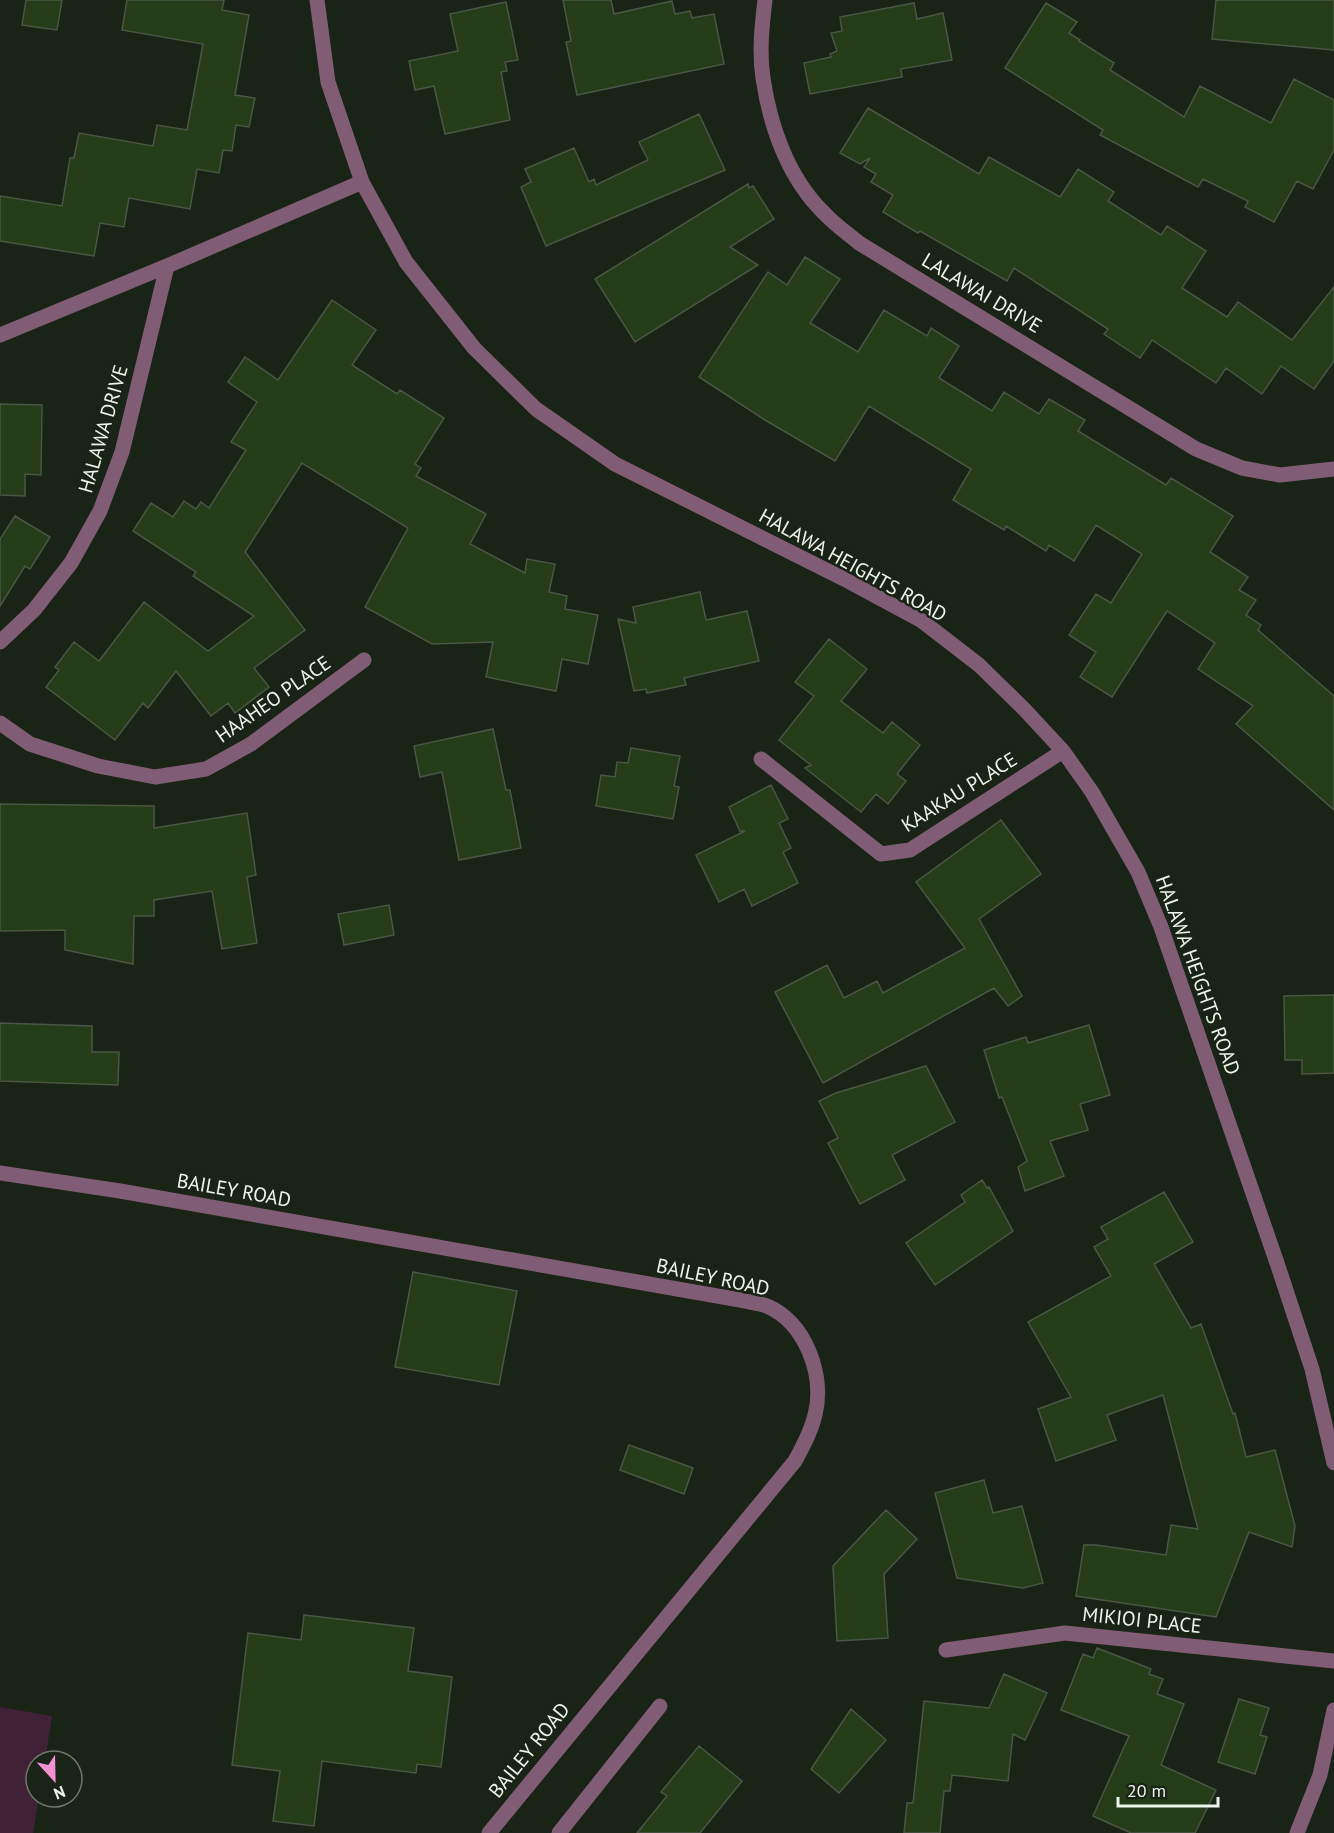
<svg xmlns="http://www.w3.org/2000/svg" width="1334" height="1833" viewBox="0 0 1334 1833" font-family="'PT Sans',sans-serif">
<rect width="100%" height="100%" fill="#1a2416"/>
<path fill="#402136" d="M 0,1707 L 52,1716 L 45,1761 L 36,1761 L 36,1797 L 39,1797 L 33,1833 L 0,1833 Z"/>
<path fill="#243c18" stroke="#4a5545" stroke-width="1.5" d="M 26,0 L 62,0 L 57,30 L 22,25 Z
M 127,0 L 224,0 L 222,10 L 249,15 L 235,95 L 255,98 L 249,127 L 236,125 L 232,151 L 223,150 L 219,173 L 197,169 L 190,209 L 129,198 L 124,227 L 100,223 L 94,256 L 0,241 L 0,196 L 62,206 L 70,158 L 74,158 L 79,133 L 153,146 L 157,125 L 187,130 L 203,44 L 122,30 Z
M 563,0 L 611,0 L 614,14 L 672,1 L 675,14 L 690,11 L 692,18 L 714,14 L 724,64 L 577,95 L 566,42 L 571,41 Z
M 1216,0 L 1334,0 L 1334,50 L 1212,39 Z
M 506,2 L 518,60 L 505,62 L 507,71 L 501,72 L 510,120 L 445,134 L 434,86 L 415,90 L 409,61 L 458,51 L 450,14 Z
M 914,3 L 917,19 L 943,13 L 952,60 L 901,69 L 902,77 L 810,94 L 804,63 L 831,57 L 830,54 L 837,51 L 831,33 L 842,31 L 840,17 Z
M 1046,3 L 1077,22 L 1069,33 L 1080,40 L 1079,41 L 1114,63 L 1110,70 L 1184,117 L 1200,86 L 1271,123 L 1294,79 L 1334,100 L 1334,150 L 1313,189 L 1297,181 L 1274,222 L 1245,207 L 1248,201 L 1203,179 L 1198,187 L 1100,135 L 1103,130 L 1005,68 Z
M 868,108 L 979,174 L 989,157 L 1060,197 L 1078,169 L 1114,192 L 1108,201 L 1161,235 L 1167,226 L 1206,251 L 1182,288 L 1227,317 L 1238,302 L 1292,340 L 1334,287 L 1334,361 L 1314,389 L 1281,366 L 1262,394 L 1226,368 L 1216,383 L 1152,340 L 1140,358 L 1104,334 L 1108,329 L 1014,268 L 1007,281 L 920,231 L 918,233 L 883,212 L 893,195 L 871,182 L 876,174 L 864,167 L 870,158 L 860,164 L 840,153 Z
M 699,114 L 725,170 L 546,246 L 521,187 L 531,182 L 525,169 L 574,148 L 589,182 L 594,179 L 596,185 L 648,160 L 639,142 Z
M 748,184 L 749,188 L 753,186 L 774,219 L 730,247 L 758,265 L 635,342 L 595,279 Z
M 805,257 L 840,279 L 810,323 L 858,352 L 884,310 L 927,336 L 931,328 L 959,346 L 939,378 L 992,411 L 1004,392 L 1039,414 L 1049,399 L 1085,420 L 1078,431 L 1166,485 L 1171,478 L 1233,516 L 1210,552 L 1248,577 L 1239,590 L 1256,600 L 1246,615 L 1261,625 L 1258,630 L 1334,696 L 1334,810 L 1236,724 L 1253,706 L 1198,669 L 1215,643 L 1167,611 L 1112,697 L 1080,677 L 1096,652 L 1069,635 L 1096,594 L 1111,603 L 1142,554 L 1096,525 L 1074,561 L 1049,545 L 1046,551 L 1006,526 L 1004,530 L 953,500 L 971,469 L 869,406 L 835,461 L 765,420 L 699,377 L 768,272 L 787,285 Z
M 332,300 L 376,330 L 352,365 L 397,394 L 400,390 L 444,418 L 415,464 L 421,468 L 416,476 L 486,514 L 470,544 L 525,573 L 527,559 L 555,564 L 549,592 L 567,596 L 565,609 L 598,615 L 588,664 L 562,659 L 556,691 L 486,677 L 493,642 L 432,644 L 365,607 L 408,528 L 302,463 L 245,552 L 305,630 L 254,668 L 269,687 L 235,713 L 228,703 L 211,716 L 176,671 L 148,708 L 143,703 L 115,740 L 46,687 L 59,670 L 55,667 L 74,642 L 99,661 L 144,602 L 208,651 L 254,616 L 193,576 L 196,572 L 133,531 L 151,503 L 173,517 L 184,501 L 196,509 L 201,502 L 209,508 L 246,450 L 231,442 L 257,402 L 228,382 L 245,357 L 278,380 Z
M 0,404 L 42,405 L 41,475 L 25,474 L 25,496 L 0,495 Z
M 15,516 L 50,537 L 30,569 L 25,566 L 0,606 L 0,539 Z
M 700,592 L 706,620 L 747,611 L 759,661 L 684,678 L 686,685 L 647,693 L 646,689 L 634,691 L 618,619 L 636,623 L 633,607 Z
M 829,639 L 867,669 L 841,701 L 883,733 L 892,722 L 920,745 L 897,774 L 906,781 L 888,804 L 876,794 L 861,812 L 805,768 L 811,765 L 779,740 L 814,696 L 795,682 Z
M 493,729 L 506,790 L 510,790 L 521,848 L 459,860 L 442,772 L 420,777 L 414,746 Z
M 631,748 L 680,756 L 674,786 L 679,787 L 673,819 L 596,806 L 601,775 L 615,777 L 617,762 L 628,763 Z
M 771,785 L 788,819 L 779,823 L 791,848 L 783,852 L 798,883 L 752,906 L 744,889 L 719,902 L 696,855 L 745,831 L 740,831 L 729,807 Z
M 0,804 L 154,806 L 154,828 L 247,813 L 256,875 L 247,877 L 257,943 L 222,949 L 212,891 L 154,900 L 154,916 L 134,916 L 133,964 L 65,950 L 65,930 L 0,931 Z
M 1001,820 L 1041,874 L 979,919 L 1022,996 L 1008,1006 L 994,988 L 823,1083 L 775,992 L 827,965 L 844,998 L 877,981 L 883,993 L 965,948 L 916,882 Z
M 389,905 L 394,935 L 344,945 L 338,914 Z
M 1334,995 L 1334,1073 L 1302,1074 L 1302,1060 L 1285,1060 L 1284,996 Z
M 0,1023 L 92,1026 L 92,1052 L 119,1052 L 118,1085 L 0,1081 Z
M 1089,1025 L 1110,1095 L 1080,1104 L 1088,1130 L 1050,1141 L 1064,1176 L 1025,1191 L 1018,1167 L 1027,1161 L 1002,1097 L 999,1098 L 984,1050 L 1026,1037 L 1028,1043 Z
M 926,1066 L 955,1122 L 892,1155 L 905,1180 L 860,1204 L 828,1143 L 838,1138 L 819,1101 L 836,1093 Z
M 982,1180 L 987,1188 L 989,1187 L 1013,1231 L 935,1285 L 906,1243 L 965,1202 L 961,1195 Z
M 1164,1192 L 1193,1242 L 1154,1264 L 1191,1328 L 1201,1324 L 1233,1414 L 1235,1413 L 1246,1457 L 1275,1450 L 1295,1526 L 1292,1547 L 1249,1532 L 1216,1617 L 1076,1596 L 1084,1545 L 1096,1545 L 1166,1555 L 1171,1525 L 1198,1529 L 1163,1395 L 1107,1415 L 1116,1440 L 1056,1461 L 1038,1409 L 1071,1397 L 1028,1322 L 1111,1276 L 1094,1247 L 1108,1239 L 1101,1227 Z
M 413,1272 L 517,1291 L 499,1385 L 395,1367 Z
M 629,1445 L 693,1468 L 684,1494 L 620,1470 Z
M 984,1480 L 993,1513 L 1022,1506 L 1043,1583 L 1023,1588 L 957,1578 L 935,1493 Z
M 886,1510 L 917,1539 L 884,1574 L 888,1638 L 837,1641 L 833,1566 Z
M 304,1615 L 414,1628 L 408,1671 L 452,1677 L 441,1767 L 417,1764 L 416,1773 L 322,1761 L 314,1826 L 273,1821 L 280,1771 L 232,1765 L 248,1633 L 301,1640 Z
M 1097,1648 L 1151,1669 L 1149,1674 L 1163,1679 L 1157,1694 L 1184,1704 L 1161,1765 L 1216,1790 L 1195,1833 L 1131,1833 L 1093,1816 L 1129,1736 L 1061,1710 L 1083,1654 L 1093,1658 Z
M 1004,1674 L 1047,1693 L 1025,1740 L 1013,1734 L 1008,1781 L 952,1775 L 950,1791 L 944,1791 L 940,1833 L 904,1833 L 907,1803 L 913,1803 L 924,1701 L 989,1708 Z
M 1239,1699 L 1269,1708 L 1260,1735 L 1267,1737 L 1255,1774 L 1218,1762 Z
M 851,1709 L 886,1740 L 839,1793 L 811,1769 Z
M 699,1746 L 742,1781 L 700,1833 L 637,1833 L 667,1796 L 661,1792 Z"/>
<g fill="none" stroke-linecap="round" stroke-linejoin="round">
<path stroke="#805d74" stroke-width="15" d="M 317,0 L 328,82 L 362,182 L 406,262 L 474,348 L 536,409 L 615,464 L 844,579 L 922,621 L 979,665 L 1024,709 L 1063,751 L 1092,792 L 1138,872 L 1161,927 L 1277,1263 L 1312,1369 L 1334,1463
M 765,0 C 762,25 759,52 763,78 C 770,126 788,178 824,213 C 834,224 847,233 859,243 L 1196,449 L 1242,468 L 1280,475 L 1334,469
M 0,335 L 167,266 L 362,182
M 0,642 L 34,610 L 71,563 L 100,511 L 122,452 L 167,266
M 0,723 L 30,744 L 98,766 L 155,777 L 206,769 L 251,744 L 364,660
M 761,759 L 881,854 L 910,850 L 1063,751
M 0,1173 L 120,1191 L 740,1300 C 748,1302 759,1303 767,1306 C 806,1323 825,1376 815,1415 C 811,1432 803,1446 795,1461 L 489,1833
M 946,1650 L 1065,1633 L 1334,1661
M 559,1833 L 660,1706
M 1297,1833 L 1320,1775 L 1334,1710"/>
</g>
<g text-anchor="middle" stroke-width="5" stroke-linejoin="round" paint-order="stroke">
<g font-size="20" fill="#edf4ea" stroke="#1a2416">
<text transform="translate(982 293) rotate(31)" y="7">LALAWAI DRIVE</text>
<text transform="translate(103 429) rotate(-74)" y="7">HALAWA DRIVE</text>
<text transform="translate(853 565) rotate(29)" y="7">HALAWA HEIGHTS ROAD</text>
<text transform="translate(273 699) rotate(-35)" y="7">HAAHEO PLACE</text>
<text transform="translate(959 792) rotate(-32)" y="7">KAAKAU PLACE</text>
<text transform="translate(1198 975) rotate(70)" y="7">HALAWA HEIGHTS ROAD</text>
<text transform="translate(234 1190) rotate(10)" y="7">BAILEY ROAD</text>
<text transform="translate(713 1277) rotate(12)" y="7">BAILEY ROAD</text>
<text transform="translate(1142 1620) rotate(6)" y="7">MIKIOI PLACE</text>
<text transform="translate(529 1750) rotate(-51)" y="7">BAILEY ROAD</text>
</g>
</g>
<g transform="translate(54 1779) rotate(158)"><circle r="28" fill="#1a2416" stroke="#6e776b" stroke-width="1.5"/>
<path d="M0-4.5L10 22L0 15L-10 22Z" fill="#f491d4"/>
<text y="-9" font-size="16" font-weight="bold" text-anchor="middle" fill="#edf4ea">N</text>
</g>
<path d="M1118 1797v9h100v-9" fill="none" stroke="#edf4ea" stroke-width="3"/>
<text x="1127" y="1797" font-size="18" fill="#edf4ea" stroke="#1a2416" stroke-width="4.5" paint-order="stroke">20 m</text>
</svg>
